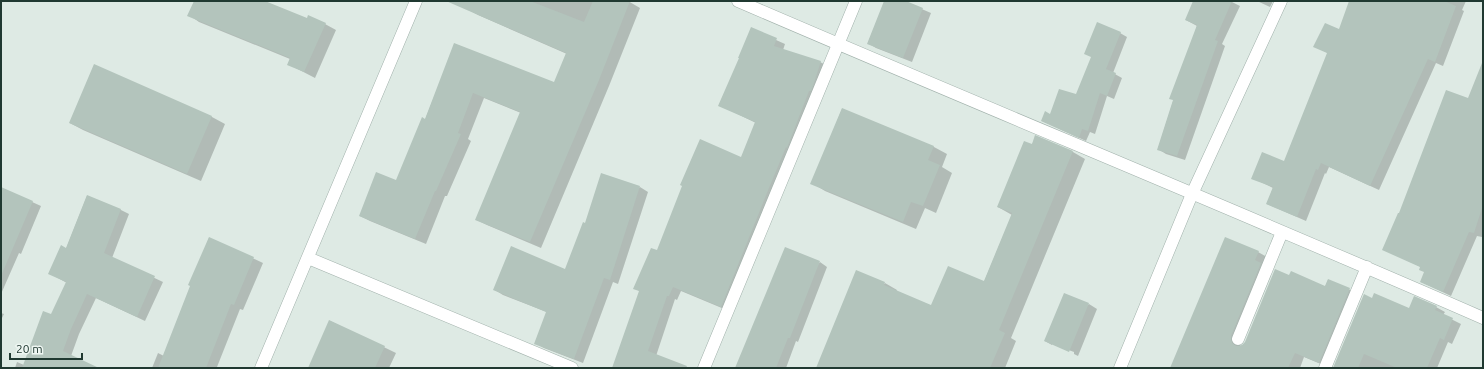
<svg xmlns="http://www.w3.org/2000/svg" width="1484" height="369" viewBox="0 0 1484 369" font-family="Ubuntu,sans-serif">
<rect width="100%" height="100%" fill="#deeae4"/>
<path fill="#0003" d="M 195,1 L 263,1 L 307,19 L 325,24 L 336,30 L 315,78 L 288,64 L 290,59 L 199,22 L 189,15 Z
M 471,1 L 628,1 L 640,8 L 609,86 L 541,248 L 487,225 L 477,220 L 521,113 L 484,98 L 468,139 L 471,141 L 447,196 L 445,196 L 426,244 L 370,221 L 360,216 L 397,181 L 425,120 L 455,44 L 555,84 L 567,54 L 478,15 L 467,9 Z
M 885,1 L 903,1 L 931,13 L 912,62 L 876,48 L 868,43 Z
M 1195,1 L 1230,1 L 1240,6 L 1222,44 L 1225,46 L 1185,160 L 1166,154 L 1158,149 L 1197,26 L 1186,20 Z
M 1257,1 L 1273,1 L 1270,7 Z
M 1350,1 L 1466,1 L 1462,10 L 1464,11 L 1443,66 L 1436,63 L 1379,190 L 1329,167 L 1326,174 L 1325,173 L 1306,221 L 1267,204 L 1273,188 L 1253,178 L 1285,163 L 1328,53 L 1314,46 L 1340,30 Z
M 751,29 L 785,44 L 783,50 L 820,62 L 828,66 L 729,311 L 681,291 L 677,300 L 675,299 L 656,356 L 689,368 L 613,368 L 640,291 L 634,288 L 658,251 L 742,159 L 756,123 L 719,105 L 740,58 Z
M 1120,33 L 1127,37 L 1113,73 L 1122,78 L 1114,99 L 1107,96 L 1095,134 L 1090,132 L 1086,141 L 1042,121 L 1077,96 Z
M 1483,64 L 1483,235 L 1482,237 L 1477,236 L 1451,296 L 1421,282 L 1425,272 L 1421,267 L 1383,249 L 1469,99 Z
M 94,66 L 212,117 L 225,124 L 201,181 L 83,130 L 70,123 Z
M 842,109 L 934,147 L 947,154 L 942,167 L 952,173 L 936,213 L 925,208 L 916,229 L 825,191 L 812,183 Z
M 1036,137 L 1073,152 L 1085,159 L 1011,338 L 1016,341 L 1005,368 L 817,368 L 885,283 L 897,290 L 896,292 L 931,306 L 984,282 L 1012,215 L 998,207 Z
M 640,187 L 648,192 L 618,284 L 613,282 L 583,363 L 544,348 L 535,343 L 547,312 L 503,295 L 495,290 L 566,270 L 586,224 Z
M 1,188 L 41,206 L 21,254 L 19,253 L 1,294 Z
M 87,196 L 121,210 L 129,214 L 112,258 L 163,282 L 145,321 L 96,298 L 79,334 L 71,356 L 97,368 L 15,368 L 17,362 L 24,365 L 52,315 L 67,283 L 49,273 L 66,249 Z
M 209,238 L 263,263 L 243,310 L 240,309 L 217,367 L 218,368 L 152,368 L 158,353 L 164,356 Z
M 1258,252 L 1267,257 L 1240,342 L 1240,346 L 1243,346 L 1290,276 L 1325,287 L 1328,280 L 1359,294 L 1328,367 L 1304,357 L 1300,368 L 1171,368 Z
M 820,262 L 827,267 L 798,342 L 796,341 L 786,368 L 736,368 Z
M 1373,299 L 1410,309 L 1436,307 L 1445,312 L 1443,315 L 1461,324 L 1452,344 L 1448,342 L 1437,368 L 1334,368 Z
M 1089,304 L 1097,309 L 1078,356 L 1074,354 L 1074,352 L 1052,344 L 1052,345 L 1045,341 Z
M 1,313 L 4,314 L 1,320 Z
M 330,321 L 396,353 L 389,368 L 309,368 Z"/>
<path fill="#b3c4bc" d="M 194,1 L 265,1 L 307,18 L 308,15 L 326,23 L 304,72 L 287,65 L 290,58 L 187,16 Z
M 446,1 L 530,1 L 584,22 L 593,1 L 630,1 L 599,80 L 530,242 L 475,220 L 520,112 L 473,93 L 458,133 L 461,134 L 436,191 L 435,191 L 415,239 L 359,216 L 376,172 L 396,180 L 422,117 L 425,119 L 454,43 L 554,82 L 566,53 Z
M 884,1 L 906,1 L 923,8 L 903,58 L 867,44 Z
M 1193,1 L 1232,1 L 1215,40 L 1218,41 L 1177,156 L 1157,150 L 1173,100 L 1169,99 L 1197,25 L 1185,20 Z
M 1349,1 L 1444,1 L 1456,6 L 1435,62 L 1428,59 L 1370,186 L 1321,163 L 1318,170 L 1316,169 L 1297,217 L 1266,204 L 1273,187 L 1251,179 L 1262,152 L 1284,161 L 1327,53 L 1313,47 L 1325,23 L 1339,29 Z
M 1097,22 L 1121,32 L 1106,69 L 1116,73 L 1107,96 L 1100,93 L 1088,131 L 1082,129 L 1079,138 L 1041,121 L 1045,111 L 1050,114 L 1059,89 L 1076,94 L 1091,57 L 1084,54 Z
M 751,27 L 777,38 L 774,46 L 821,61 L 813,86 L 811,91 L 809,91 L 787,148 L 786,147 L 769,188 L 721,307 L 673,287 L 669,296 L 667,296 L 648,351 L 687,366 L 686,368 L 612,368 L 639,291 L 633,289 L 651,248 L 657,250 L 682,186 L 680,185 L 700,139 L 741,157 L 755,122 L 718,106 L 739,58 L 738,58 Z
M 1482,63 L 1483,205 L 1474,233 L 1469,232 L 1443,292 L 1420,282 L 1424,272 L 1419,270 L 1420,267 L 1382,250 L 1398,213 L 1399,213 L 1446,90 L 1468,98 Z
M 94,64 L 212,116 L 187,174 L 69,123 Z
M 842,108 L 934,146 L 928,160 L 940,165 L 923,206 L 911,202 L 903,222 L 810,184 Z
M 1035,135 L 1073,151 L 999,330 L 1005,333 L 990,368 L 816,368 L 856,270 L 885,282 L 884,285 L 931,305 L 948,266 L 984,281 L 1012,213 L 997,207 L 1024,141 L 1032,144 Z
M 601,173 L 640,186 L 610,280 L 604,278 L 574,359 L 534,344 L 546,312 L 493,290 L 511,246 L 565,269 L 583,222 L 585,223 Z
M 1,187 L 33,201 L 1,276 Z
M 87,195 L 121,209 L 104,253 L 155,276 L 137,317 L 87,294 L 71,329 L 63,351 L 99,368 L 22,368 L 43,311 L 51,314 L 66,282 L 48,274 L 61,245 L 66,248 Z
M 209,237 L 254,257 L 234,305 L 231,304 L 206,368 L 158,368 L 190,286 L 188,285 Z
M 1225,237 L 1259,251 L 1255,260 L 1261,263 L 1231,336 L 1232,343 L 1236,346 L 1242,345 L 1245,342 L 1275,269 L 1289,275 L 1291,271 L 1325,286 L 1328,279 L 1350,288 L 1319,363 L 1295,353 L 1288,368 L 1170,368 Z
M 785,247 L 820,261 L 790,338 L 788,338 L 776,368 L 735,368 Z
M 1064,293 L 1089,303 L 1069,352 L 1044,341 Z
M 1374,293 L 1409,308 L 1414,296 L 1437,306 L 1435,310 L 1453,318 L 1444,340 L 1440,338 L 1427,368 L 1397,368 L 1364,354 L 1358,368 L 1333,368 L 1364,294 L 1372,298 Z
M 329,320 L 385,346 L 375,368 L 308,368 Z"/>
<g fill="none" stroke-linecap="round" stroke-linejoin="round">
<defs>
<path id="minor" d="M 738,1 C 986,108 1236,210 1483,318
M 308,258 L 572,368
M 1238,339 L 1282,232
M 261,368 L 416,1
M 704,368 L 856,1
M 1325,368 L 1367,267"/>
<path id="tertiary" d="M 1120,368 L 1192,194 L 1281,1"/>
</defs>
<use href="#minor" stroke="#a1b1ab" stroke-width="13"/>
<use href="#tertiary" stroke="#a1b1ab" stroke-width="13"/>
<use href="#minor" stroke="#fff" stroke-width="12"/>
<use href="#tertiary" stroke="#fff" stroke-width="12"/>
</g>
<rect width="1484" height="369" fill="none" stroke="#203931" stroke-width="4"/>
<path d="M10 353v6h72v-6" fill="none" stroke="#203931" stroke-width="2"/>
<text x="16" y="353" font-size="12" fill="#203931" stroke="#eef6f2" stroke-width="3" paint-order="stroke">20 m</text>
</svg>
